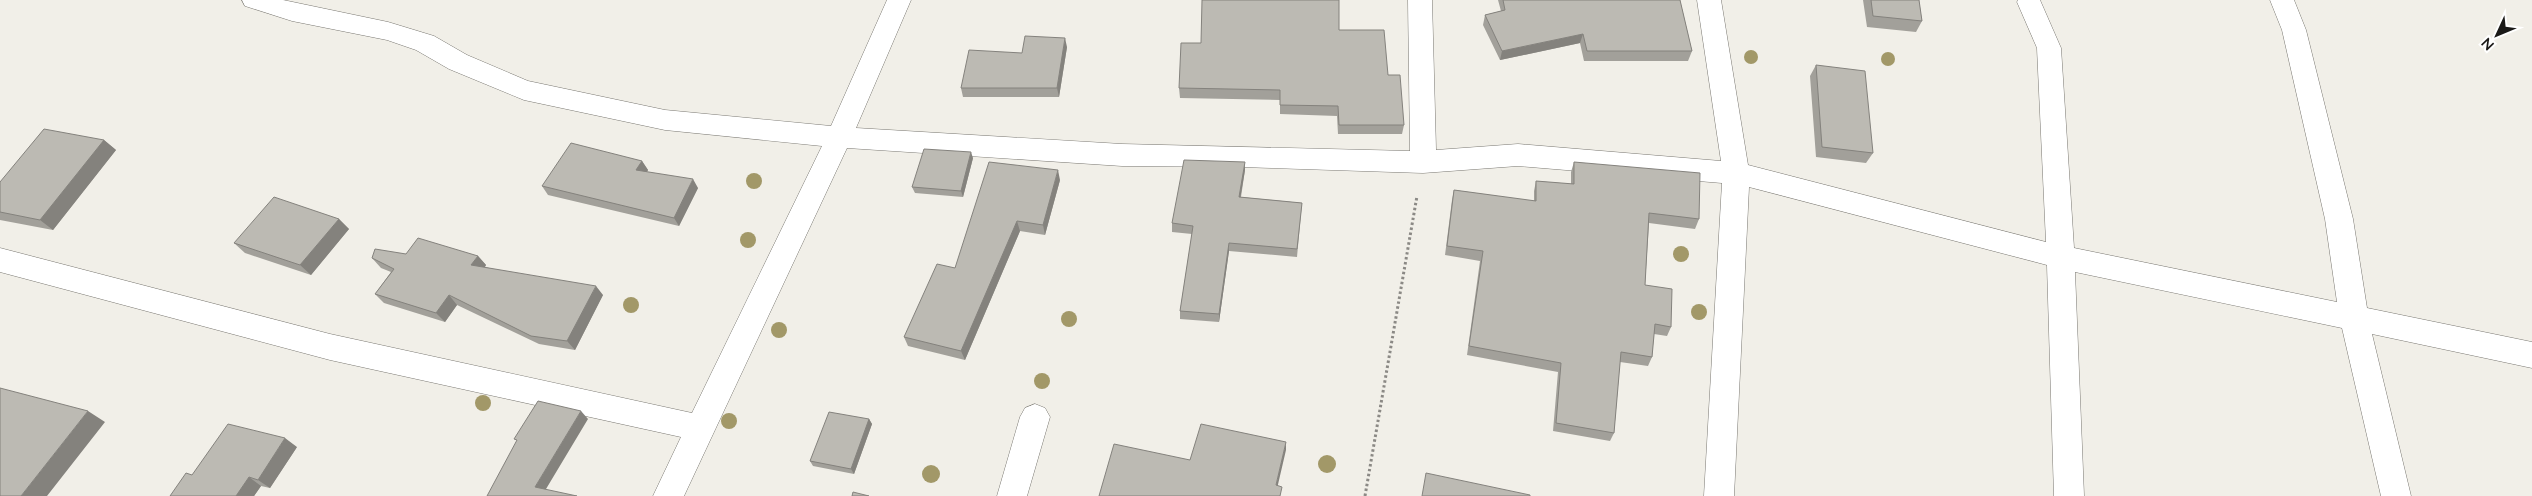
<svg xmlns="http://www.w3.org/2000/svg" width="2532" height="496" viewBox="0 0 2532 496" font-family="Lato,sans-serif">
<rect width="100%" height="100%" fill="#f1efe8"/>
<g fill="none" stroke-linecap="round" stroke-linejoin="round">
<defs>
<path id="minor" d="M 242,0 L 283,0 L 388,22 L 434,36 L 467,55 L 528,81 L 665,110 L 831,126 L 887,0 L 911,0 L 856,128 L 1122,144 L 1410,151 L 1408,0 L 1432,0 L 1436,150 L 1518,144 L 1721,161 L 1697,0 L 1721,0 L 1748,165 L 2046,242 L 2037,48 L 2017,2 L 2018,0 L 2040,0 L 2061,48 L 2074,248 L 2337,302 L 2325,219 L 2282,30 L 2270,0 L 2294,0 L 2306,30 L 2353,219 L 2367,308 L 2532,342 L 2532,368 L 2372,334 L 2411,496 L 2381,496 L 2342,328 L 2075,272 L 2084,496 L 2054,496 L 2047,265 L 1749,187 L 1734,496 L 1704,496 L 1722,183 L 1518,166 L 1423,173 L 1241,167 L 1122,166 L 847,148 L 684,496 L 653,496 L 681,437 L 330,360 L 0,272 L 0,248 L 330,334 L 692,413 L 822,146 L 665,130 L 524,100 L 449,69 L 416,50 L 387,40 L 292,21 L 245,6 Z
M 1035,404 L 1045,408 L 1050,417 L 1027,496 L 997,496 L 1020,417 L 1025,408 Z"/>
</defs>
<use href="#minor" stroke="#7a7872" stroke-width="1"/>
<path stroke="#8b8985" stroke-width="3" stroke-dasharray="2.5 2.5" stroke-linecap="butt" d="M 1365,496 L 1417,196"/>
<use href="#minor" fill="#fff" fill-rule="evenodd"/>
</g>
<g fill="#a29868">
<circle cx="1751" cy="57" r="7"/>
<circle cx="1888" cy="59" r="7"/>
<circle cx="754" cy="181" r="8"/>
<circle cx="748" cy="240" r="8"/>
<circle cx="1681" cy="254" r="8"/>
<circle cx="631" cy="305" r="8"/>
<circle cx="1699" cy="312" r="8"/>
<circle cx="1069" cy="319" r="8"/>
<circle cx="779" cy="330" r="8"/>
<circle cx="1042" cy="381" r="8"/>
<circle cx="483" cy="403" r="8"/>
<circle cx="729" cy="421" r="8"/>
<circle cx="1327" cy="464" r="9"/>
<circle cx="931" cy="474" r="9"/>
</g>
<path fill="#a2a09a" d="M 1498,0 L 1680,0 L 1692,51 L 1688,61 L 1584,61 L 1580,43 L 1500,60 L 1483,25 L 1485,15 L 1501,11 Z
M 1863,0 L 1919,0 L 1922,21 L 1916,32 L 1867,27 Z
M 1339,30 L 1388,75 L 1404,125 L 1402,134 L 1338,134 L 1337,116 L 1280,114 L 1280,100 L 1180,98 L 1179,88 L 1201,43 Z
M 1067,47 L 1059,97 L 963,97 L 961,88 L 1022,53 Z
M 1816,65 L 1873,153 L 1866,163 L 1816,157 L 1810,76 Z
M 104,140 L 116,150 L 53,230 L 0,220 L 0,182 Z
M 973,158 L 963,197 L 915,193 L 912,187 Z
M 642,161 L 648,170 L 647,172 L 698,188 L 679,226 L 548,195 L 542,186 Z
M 1574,162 L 1699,219 L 1695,229 L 1649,223 L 1645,285 L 1671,327 L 1667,336 L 1654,334 L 1652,357 L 1648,366 L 1620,362 L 1614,433 L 1610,441 L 1553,431 L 1558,372 L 1467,355 L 1480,261 L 1445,255 L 1452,200 L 1454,190 L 1534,201 L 1534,191 L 1536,181 L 1571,184 L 1571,172 Z
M 1245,170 L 1241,197 L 1302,203 L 1297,257 L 1229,251 L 1219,322 L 1180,319 L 1180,311 L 1192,234 L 1172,232 L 1172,223 Z
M 1060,180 L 1045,235 L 1020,231 L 965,360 L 908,346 L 904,337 L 955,268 Z
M 339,219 L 349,229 L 311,275 L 245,253 L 234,243 Z
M 406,254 L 478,256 L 486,265 L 485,267 L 603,295 L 575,350 L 539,344 L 457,305 L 445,322 L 384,303 L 375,294 L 391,272 L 381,268 L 372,258 Z
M 869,419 L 872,424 L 854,474 L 813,466 L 810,461 Z
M 297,447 L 270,488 L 261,486 L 254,496 L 170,496 Z"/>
<path fill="#84827d" d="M 1583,34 L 1580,43 L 1500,60 L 1502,51 Z
M 1065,38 L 1067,47 L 1059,97 L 1057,88 Z
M 104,140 L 116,150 L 53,230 L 40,220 Z
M 971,152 L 973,158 L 963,197 L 961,191 Z
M 642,161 L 648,170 L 642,179 L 636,170 Z
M 1245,162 L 1245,170 L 1239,205 L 1239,197 Z
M 1058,170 L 1060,180 L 1045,235 L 1043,225 Z
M 693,179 L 698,188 L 679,226 L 674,218 Z
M 339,219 L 349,229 L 311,275 L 300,265 Z
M 1017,221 L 1020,231 L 965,360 L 961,351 Z
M 1229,243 L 1229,251 L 1219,322 L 1219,314 Z
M 478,256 L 486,265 L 480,274 L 471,265 Z
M 596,286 L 603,295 L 575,350 L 567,341 Z
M 449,295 L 457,305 L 445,322 L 436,313 Z
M 88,411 L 105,422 L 47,496 L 21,496 Z
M 581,411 L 588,419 L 543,494 L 535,487 Z
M 869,419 L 872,424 L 854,474 L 851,469 Z
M 285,438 L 297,447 L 270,488 L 258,480 Z
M 1286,442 L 1286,450 L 1276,493 L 1276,485 Z
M 249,477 L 261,486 L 254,496 L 236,496 Z"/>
<path fill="#bcbab3" stroke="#84827d" d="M 1202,0 L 1339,0 L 1339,30 L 1384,30 L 1388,75 L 1400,75 L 1404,125 L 1339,125 L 1338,106 L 1280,105 L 1280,90 L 1179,88 L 1181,43 L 1201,43 Z
M 1503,0 L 1680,0 L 1692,51 L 1587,51 L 1583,34 L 1502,51 L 1485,15 L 1505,10 Z
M 1871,0 L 1919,0 L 1922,21 L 1873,16 Z
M 1025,36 L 1065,38 L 1057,88 L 961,88 L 969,50 L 1022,53 Z
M 1816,65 L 1865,71 L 1873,153 L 1822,147 Z
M 44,129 L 104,140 L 40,220 L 0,212 L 0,182 Z
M 571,143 L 642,161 L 636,170 L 693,179 L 674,218 L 542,186 Z
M 924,149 L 971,152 L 961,191 L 912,187 Z
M 1184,160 L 1245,162 L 1239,197 L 1302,203 L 1297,249 L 1229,243 L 1219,314 L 1180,311 L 1193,226 L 1172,223 Z
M 989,162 L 1058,170 L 1043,225 L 1017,221 L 961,351 L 904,337 L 937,264 L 955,268 Z
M 1574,162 L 1700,173 L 1699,219 L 1649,213 L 1645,285 L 1672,289 L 1671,327 L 1655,324 L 1652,357 L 1621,352 L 1614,433 L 1556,423 L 1561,363 L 1469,346 L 1483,251 L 1447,246 L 1454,190 L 1536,201 L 1536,181 L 1574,184 Z
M 274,197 L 339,219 L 300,265 L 234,243 Z
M 418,238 L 478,256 L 471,265 L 596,286 L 567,341 L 531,336 L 449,295 L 436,313 L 375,294 L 394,269 L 372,258 L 375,249 L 406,254 Z
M 0,388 L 88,411 L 21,496 L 0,496 Z
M 538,401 L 581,411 L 535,487 L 577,496 L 487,496 L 517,440 L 514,439 Z
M 829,412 L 869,419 L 851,469 L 810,461 Z
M 228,424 L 285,438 L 258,480 L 249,477 L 236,496 L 170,496 L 186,473 L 192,475 Z
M 1201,424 L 1286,442 L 1276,485 L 1282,487 L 1280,496 L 1099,496 L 1114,444 L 1190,460 Z
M 1426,473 L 1530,495 L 1530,496 L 1422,496 Z
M 853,492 L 869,496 L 852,496 Z"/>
<g transform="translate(2497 35) rotate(226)" stroke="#ffffff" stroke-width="4" paint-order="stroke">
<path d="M0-4L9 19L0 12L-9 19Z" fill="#1a1917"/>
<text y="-8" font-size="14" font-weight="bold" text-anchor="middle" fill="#1a1917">N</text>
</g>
</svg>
